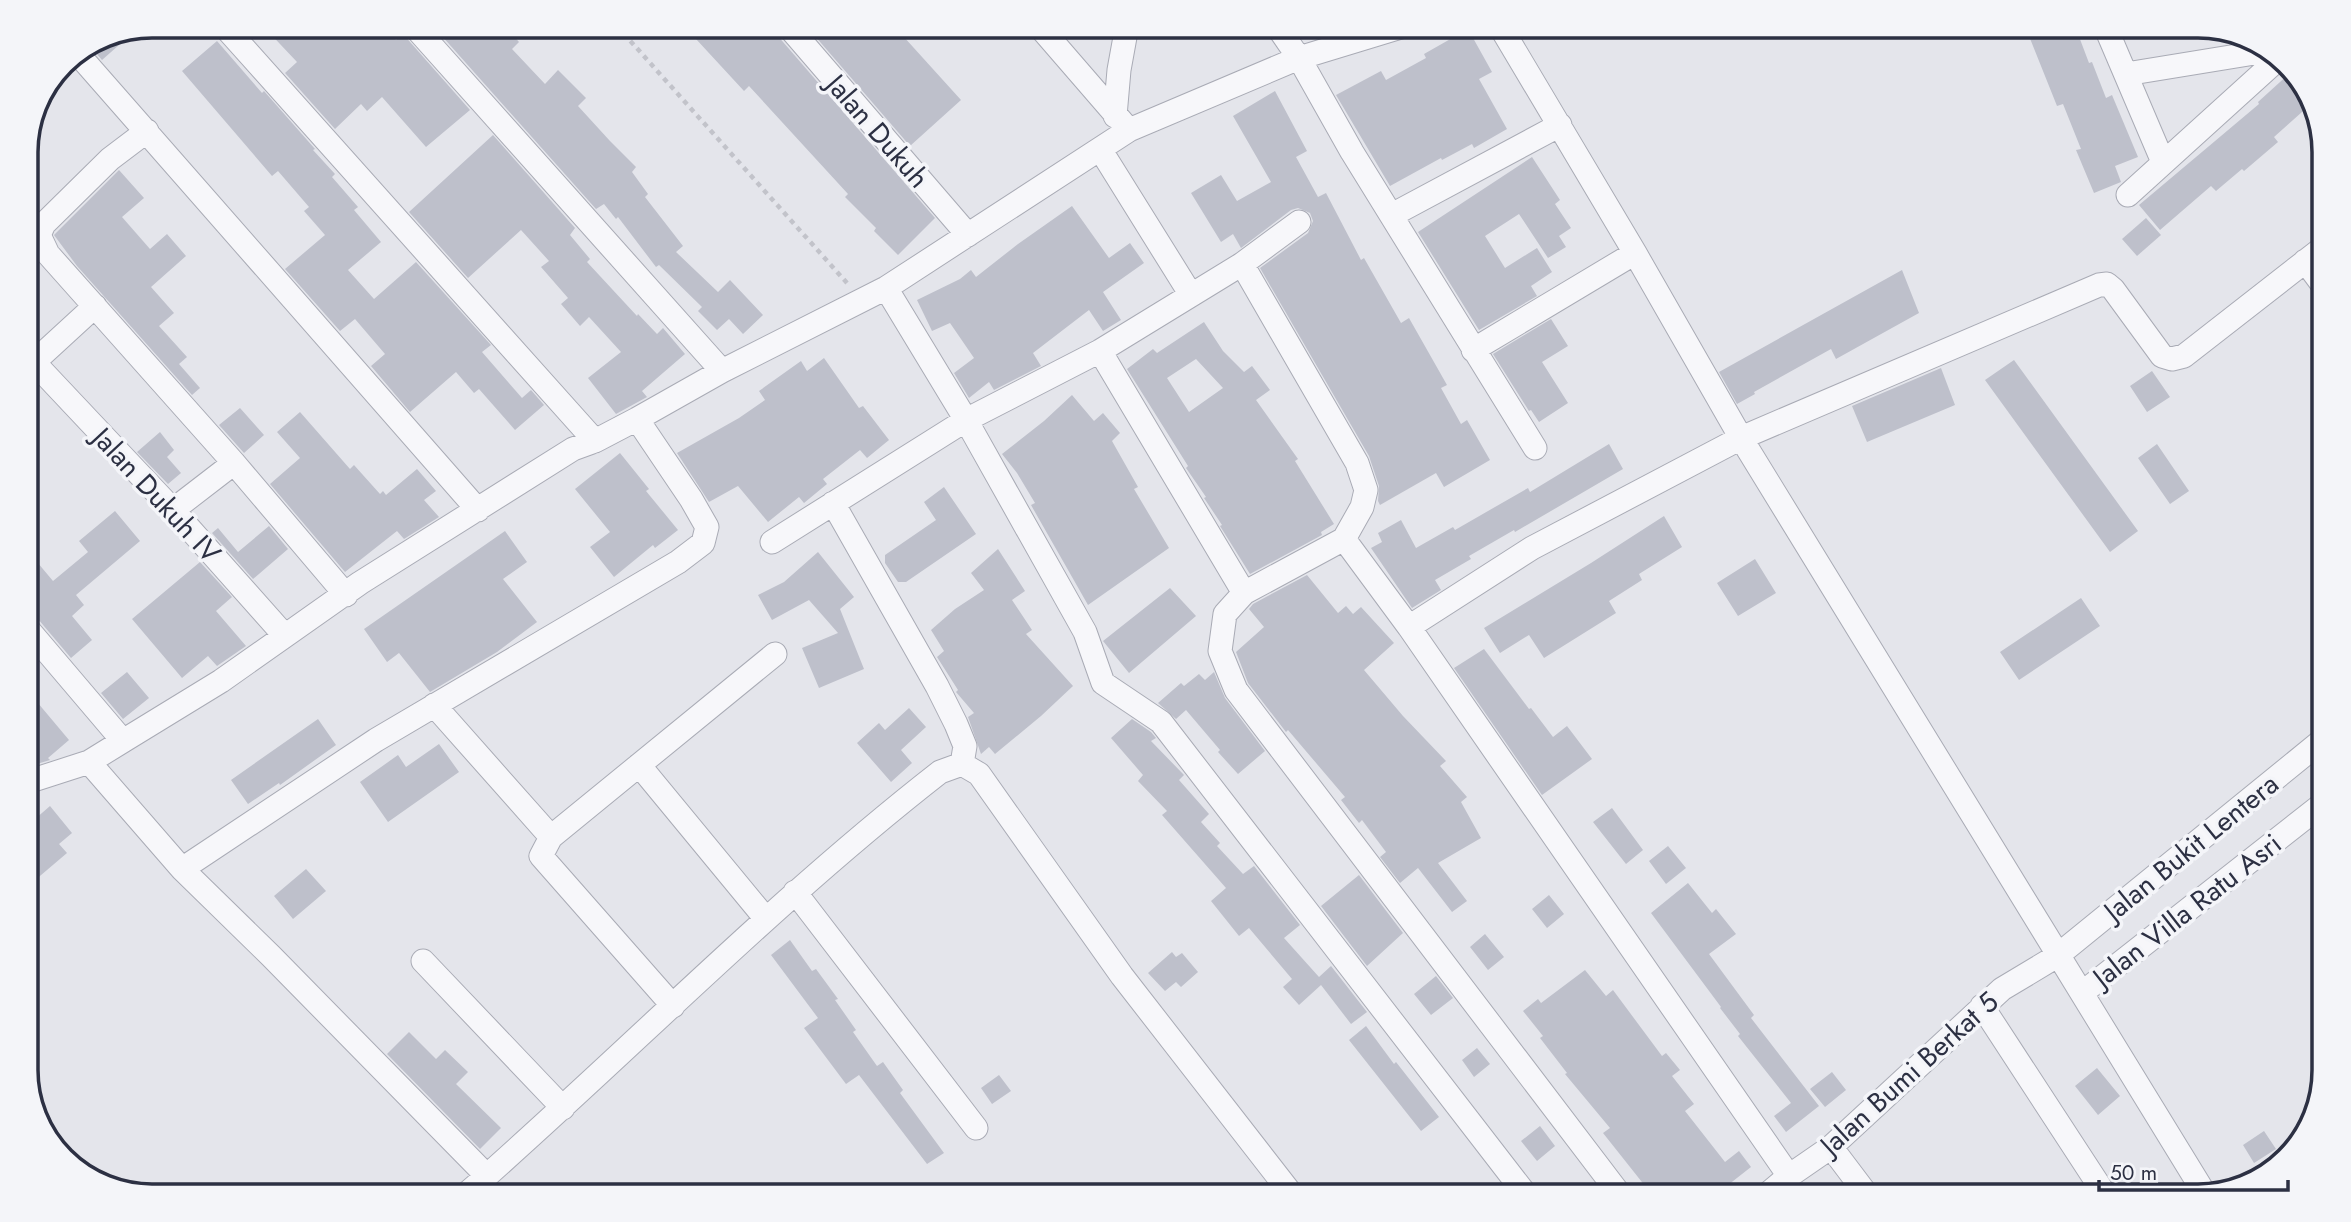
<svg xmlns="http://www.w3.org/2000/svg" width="2351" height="1222" viewBox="0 0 2351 1222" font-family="Jost,sans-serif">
<rect width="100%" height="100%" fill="#e4e5eb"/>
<path fill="#bec0cb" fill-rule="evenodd" d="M 263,26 L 383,26 L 396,40 L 403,34 L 470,110 L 426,147 L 382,97 L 367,111 L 361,104 L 335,129 L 285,73 L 297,62 Z
M 433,26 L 505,26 L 519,42 L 512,49 L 545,84 L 558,70 L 586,98 L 578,106 L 610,141 L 636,167 L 632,172 L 648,194 L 645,197 L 683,246 L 676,252 L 718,292 L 730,280 L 763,315 L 743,334 L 729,319 L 717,330 L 698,311 L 702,307 L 659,265 L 656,267 L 618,217 L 616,219 L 604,204 L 596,209 Z
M 684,26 L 774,26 L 777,35 L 935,218 L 898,255 L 874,231 L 876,228 L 845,197 L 848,194 L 749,86 L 744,91 Z
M 809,26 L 894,26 L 961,100 L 910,146 L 808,28 Z
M 2025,26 L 2075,26 L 2089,63 L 2092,62 L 2106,98 L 2112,95 L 2138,157 L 2115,166 L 2121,182 L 2094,193 L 2076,150 L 2081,149 L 2063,104 L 2057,106 Z
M 1468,29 L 1492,72 L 1479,79 L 1507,129 L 1474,148 L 1472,144 L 1442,160 L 1441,158 L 1390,186 L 1336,95 L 1381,71 L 1386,80 L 1426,58 L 1424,54 Z
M 136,30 L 102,60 L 90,46 L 105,36 Z
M 217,41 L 262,93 L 264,91 L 315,149 L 313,150 L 335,174 L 332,177 L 358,207 L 354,210 L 381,242 L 348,270 L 374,299 L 416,262 L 491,345 L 482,352 L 522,398 L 531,390 L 544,405 L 515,430 L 479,389 L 474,393 L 456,372 L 410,412 L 371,366 L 385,354 L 355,319 L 340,331 L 285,269 L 325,235 L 304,211 L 309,207 L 278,171 L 272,176 L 182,71 Z
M 2291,72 L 2304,83 L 2311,104 L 2274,137 L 2278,142 L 2244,171 L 2242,169 L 2216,191 L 2211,186 L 2160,230 L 2139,205 L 2259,104 L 2258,102 Z
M 1275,91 L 1307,151 L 1296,157 L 1318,197 L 1326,193 L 1361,260 L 1364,258 L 1401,323 L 1409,318 L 1447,385 L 1441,388 L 1461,424 L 1467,420 L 1490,460 L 1444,487 L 1436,473 L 1380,505 L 1378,501 L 1379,486 L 1369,456 L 1260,268 L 1308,233 L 1313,221 L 1310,213 L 1298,208 L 1291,210 L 1241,248 L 1233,234 L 1221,242 L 1191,193 L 1221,175 L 1237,201 L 1271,182 L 1233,116 Z
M 493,135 L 575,228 L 570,235 L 590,259 L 587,262 L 637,316 L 638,314 L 657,334 L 663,328 L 685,354 L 642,391 L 647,397 L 616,414 L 588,378 L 621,352 L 589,317 L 580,326 L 561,304 L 568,298 L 541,267 L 549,261 L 521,230 L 468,278 L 409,212 Z
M 1532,157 L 1560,200 L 1555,204 L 1571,228 L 1559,236 L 1566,247 L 1548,258 L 1519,214 L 1485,236 L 1505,268 L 1537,248 L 1552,272 L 1531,286 L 1537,296 L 1479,330 L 1418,232 Z
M 119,170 L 144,198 L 122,217 L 150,249 L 167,234 L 186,256 L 151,287 L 174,313 L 159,326 L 187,357 L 179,364 L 200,388 L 192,395 L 77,266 L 54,235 Z
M 1072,206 L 1109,258 L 1130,243 L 1144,263 L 1103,292 L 1121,320 L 1103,331 L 1089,310 L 1033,353 L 1041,366 L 994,390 L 989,382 L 969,398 L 954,373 L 974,358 L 950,323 L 932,331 L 917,300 L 960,279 L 971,270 L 976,277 L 1018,244 Z
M 2146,218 L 2161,235 L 2137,256 L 2122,239 Z
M 1902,270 L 1919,313 L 1836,359 L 1831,349 L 1754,392 L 1755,394 L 1737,404 L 1719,372 Z
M 1551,319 L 1568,346 L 1542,362 L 1568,403 L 1539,422 L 1531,410 L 1529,411 L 1493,354 Z
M 1204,322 L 1223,351 L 1244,372 L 1252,366 L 1270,390 L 1256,400 L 1298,459 L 1295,461 L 1334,524 L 1321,532 L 1322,535 L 1250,574 L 1220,526 L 1222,525 L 1204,498 L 1206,497 L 1186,468 L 1188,466 L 1127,369 L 1153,349 L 1157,353 ZM 1196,359 L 1223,388 L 1189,412 L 1167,378 Z
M 824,358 L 859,408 L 863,406 L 889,440 L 867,458 L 860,450 L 823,479 L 827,484 L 804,503 L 799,497 L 768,522 L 738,486 L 709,502 L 677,453 L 739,418 L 765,400 L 759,391 L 801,361 L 807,371 Z
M 2014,360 L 2138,531 L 2110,552 L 1985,380 Z
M 1941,368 L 1955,405 L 1867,442 L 1852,406 Z
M 2152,371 L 2170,397 L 2147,412 L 2130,386 Z
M 1072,395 L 1094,421 L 1103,413 L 1120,433 L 1112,441 L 1138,487 L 1134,489 L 1169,548 L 1088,605 L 1031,505 L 1035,503 L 1017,473 L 1002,454 L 1044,421 Z
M 240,408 L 264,435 L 244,453 L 219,425 Z
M 300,412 L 350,469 L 354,465 L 380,494 L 383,491 L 386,495 L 417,469 L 436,491 L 424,500 L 439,517 L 404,539 L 397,531 L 345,572 L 270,484 L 300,458 L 277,432 Z
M 160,432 L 174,450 L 167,457 L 181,473 L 168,484 L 137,452 Z
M 1609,444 L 1623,469 L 1515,532 L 1514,530 L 1469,556 L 1471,559 L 1435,580 L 1441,590 L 1412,608 L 1371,548 L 1382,542 L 1378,533 L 1401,520 L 1416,548 L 1453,527 L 1455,530 L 1528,488 L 1530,492 Z
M 2157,444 L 2189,491 L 2170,504 L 2138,458 Z
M 620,453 L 649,489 L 646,491 L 678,530 L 655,548 L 653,545 L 614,577 L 590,547 L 610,532 L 575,489 Z
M 944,487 L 976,534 L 906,582 L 898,582 L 885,563 L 885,555 L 936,520 L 924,502 Z
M 115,511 L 140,541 L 76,595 L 84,605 L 72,616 L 92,640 L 71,658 L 38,619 L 27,612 L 27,550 L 53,581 L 88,552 L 79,541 Z
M 1664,516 L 1682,547 L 1639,574 L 1642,580 L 1609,601 L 1616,613 L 1544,658 L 1529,635 L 1500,653 L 1484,628 L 1591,563 Z
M 269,526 L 288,549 L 253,579 L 212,533 L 218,528 L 238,552 Z
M 505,531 L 527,562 L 503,579 L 537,622 L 497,652 L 430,692 L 399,653 L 387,662 L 364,629 Z
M 998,549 L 1025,591 L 1012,600 L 1032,630 L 1026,634 L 1073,686 L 1041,716 L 995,754 L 989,747 L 981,754 L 968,717 L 974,713 L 956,692 L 958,690 L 937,657 L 944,651 L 931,630 L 955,609 L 984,590 L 971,573 Z
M 818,552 L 854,597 L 840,609 L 864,669 L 819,688 L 802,648 L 838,633 L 809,600 L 772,620 L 758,595 L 784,582 Z
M 1755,559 L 1776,593 L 1738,616 L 1717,583 Z
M 200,562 L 232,597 L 216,611 L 246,646 L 217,666 L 208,656 L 182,678 L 132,619 Z
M 1307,575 L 1338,613 L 1346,606 L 1353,614 L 1361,607 L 1394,643 L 1364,670 L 1403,716 L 1446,761 L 1440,766 L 1467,797 L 1461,802 L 1481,838 L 1438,863 L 1467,901 L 1452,912 L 1418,868 L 1400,883 L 1380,857 L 1386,852 L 1362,820 L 1359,823 L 1341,800 L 1345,797 L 1288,730 L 1286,732 L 1248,683 L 1236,652 L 1264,627 L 1249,609 L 1253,604 Z
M 1170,588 L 1196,616 L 1129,673 L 1103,641 Z
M 2081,598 L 2100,626 L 2019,680 L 2000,652 Z
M 1484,649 L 1529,709 L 1531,708 L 1553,737 L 1567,726 L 1592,759 L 1542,795 L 1454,668 Z
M 127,672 L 149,698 L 123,719 L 101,693 Z
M 1214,672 L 1225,698 L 1265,751 L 1238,774 L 1218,752 L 1220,750 L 1186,710 L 1176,719 L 1158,703 L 1181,683 L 1184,686 L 1199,674 L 1205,680 Z
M 27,690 L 69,740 L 48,758 L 50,760 L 27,767 Z
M 909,708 L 926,727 L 901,750 L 912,763 L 891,782 L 857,743 L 879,723 L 885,730 Z
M 318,719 L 336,745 L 280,785 L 279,783 L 248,804 L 231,780 Z
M 1132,719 L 1151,732 L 1156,738 L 1151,741 L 1184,775 L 1179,780 L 1209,814 L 1201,822 L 1220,843 L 1217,846 L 1243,874 L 1254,866 L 1300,925 L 1284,938 L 1319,977 L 1331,966 L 1367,1012 L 1351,1024 L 1321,985 L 1299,1005 L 1283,987 L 1292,979 L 1249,928 L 1239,936 L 1211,901 L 1226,888 L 1162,815 L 1167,811 L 1138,781 L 1143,775 L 1111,738 Z
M 439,744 L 459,772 L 388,822 L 360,782 L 398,755 L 406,767 Z
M 50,806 L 72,833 L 59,844 L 67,853 L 27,887 L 27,826 Z
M 1612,808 L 1643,850 L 1626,864 L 1593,822 Z
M 1668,846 L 1686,868 L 1666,884 L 1649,861 Z
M 306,869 L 326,891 L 293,919 L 274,896 Z
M 1359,875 L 1403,933 L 1367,966 L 1321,906 Z
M 1688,883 L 1712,913 L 1716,909 L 1736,934 L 1709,954 L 1754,1015 L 1751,1018 L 1819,1106 L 1786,1132 L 1774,1116 L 1791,1103 L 1738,1036 L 1740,1034 L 1720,1008 L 1721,1007 L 1651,913 Z
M 1549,895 L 1564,914 L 1547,928 L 1532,909 Z
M 1485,934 L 1504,957 L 1488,970 L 1470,947 Z
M 790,940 L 812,971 L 816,969 L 838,999 L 835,1000 L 856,1030 L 853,1032 L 877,1066 L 883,1062 L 903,1090 L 900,1093 L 944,1153 L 927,1164 L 859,1075 L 846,1084 L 804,1028 L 818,1018 L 771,955 Z
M 1172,952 L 1176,957 L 1182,953 L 1198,972 L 1181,987 L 1176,982 L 1165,991 L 1148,973 Z
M 1585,970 L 1606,996 L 1613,990 L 1662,1056 L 1666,1053 L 1680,1070 L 1672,1076 L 1694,1104 L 1685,1111 L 1725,1162 L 1739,1151 L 1751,1167 L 1714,1196 L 1653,1196 L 1603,1133 L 1610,1128 L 1565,1074 L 1567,1073 L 1540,1038 L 1543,1036 L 1523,1011 L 1538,999 L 1541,1003 Z
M 1436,976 L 1453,998 L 1431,1015 L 1414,994 Z
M 1366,1026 L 1394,1064 L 1396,1062 L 1439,1117 L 1421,1131 L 1349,1040 Z
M 409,1032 L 436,1059 L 445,1050 L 468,1072 L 456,1084 L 501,1128 L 480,1149 L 387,1054 Z
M 1477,1048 L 1490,1064 L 1474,1077 L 1462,1060 Z
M 2097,1068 L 2120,1096 L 2098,1115 L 2075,1086 Z
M 1832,1072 L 1846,1090 L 1825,1107 L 1810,1089 Z
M 999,1075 L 1011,1091 L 992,1104 L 981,1088 Z
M 1540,1126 L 1555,1146 L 1537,1161 L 1521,1141 Z
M 2264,1131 L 2276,1149 L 2254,1163 L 2243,1145 Z"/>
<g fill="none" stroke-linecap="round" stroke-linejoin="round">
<defs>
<path id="minor" d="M 224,26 L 595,441
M 414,26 L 722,371
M 788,26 L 968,235
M 1039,26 L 1129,130
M 1277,26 L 1299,58 L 1352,152 L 1535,448
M 1500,26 L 1635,253 L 1741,438 L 2205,1194
M 2105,26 L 2163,162
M 78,54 L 478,510
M 2126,74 L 2267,51
M 1115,116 L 1119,70 L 1127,26
M 147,131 L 110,159 L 44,224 L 39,235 L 48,254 L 234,463 L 346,595
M 1100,149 L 1191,295
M 2128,195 L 2277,60
M 1392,215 L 1560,125
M 2305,261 L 2325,288
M 1242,264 L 1357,463 L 1366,490 L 1362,507 L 1344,539 L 1409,627 L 1789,1176
M 886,288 L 966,420 L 1085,632 L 1103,683 L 1161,722 L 1527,1196
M 1473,350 L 1635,253
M 1100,351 L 1244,593 L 1225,614 L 1220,651 L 1236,690 L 1621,1196
M 27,355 L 173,510 L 285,636
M 34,362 L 95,306
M 173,510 L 234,463
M 772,542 L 966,420 L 1100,351 L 1242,264 L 1299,222
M 1244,593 L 1344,539
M 1409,627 L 1532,548 L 1741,438 L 2099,285 L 2107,284 L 2113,289 L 2162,356 L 2172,359 L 2184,356 L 2325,246
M 27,628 L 123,741 L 221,681 L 360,583 L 573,449 L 595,441 L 637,419 L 722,371 L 886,288 L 1129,130 L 1299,58 L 1404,26
M 434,705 L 551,837 L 541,856 L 673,1006
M 89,762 L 182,869 L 271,956 L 487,1176
M 962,764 L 979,774 L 1122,976 L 1293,1196
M 639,765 L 766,919
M 27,782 L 89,762 L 123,741
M 551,837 L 775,654
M 182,869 L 376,740 L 678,562 L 703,543 L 707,527 L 691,499 L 637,419
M 795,892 L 976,1128
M 423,961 L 563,1108
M 2082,993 L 2325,802
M 1982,1006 L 2106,1196
M 1831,1147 L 1868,1196
M 464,1196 C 624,1056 772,903 940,772 L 962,764 L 965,746 L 956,724 L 937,686 L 833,503
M 1765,1196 L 1789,1176 L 1831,1147 L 2002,989 L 2057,956 L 2325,738"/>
</defs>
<use href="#minor" stroke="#a9abb5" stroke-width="25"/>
<path stroke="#c2c3ca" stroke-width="4.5" stroke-dasharray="5 5" stroke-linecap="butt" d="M 617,26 L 847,283"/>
<use href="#minor" stroke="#f7f7fa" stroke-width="23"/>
</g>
<g text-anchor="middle" stroke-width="7" stroke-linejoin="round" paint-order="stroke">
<g font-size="28" fill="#2c3043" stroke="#f4f5f9">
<text transform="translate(878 131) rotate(49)" y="10">Jalan Dukuh</text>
<text transform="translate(157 495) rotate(47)" y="10">Jalan Dukuh IV</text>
<text transform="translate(2191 847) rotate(-39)" y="10">Jalan Bukit Lentera</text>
<text transform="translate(2187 910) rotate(-38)" y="10">Jalan Villa Ratu Asri</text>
<text transform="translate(1909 1073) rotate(-42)" y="10">Jalan Bumi Berkat 5</text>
</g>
</g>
<path d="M0 0H2351V1222H0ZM152 38H2198A114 114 0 0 1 2312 152V1070A114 114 0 0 1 2198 1184H152A114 114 0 0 1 38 1070V152A114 114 0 0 1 152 38Z" fill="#f4f5f9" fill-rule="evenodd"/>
<path fill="none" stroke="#2c3043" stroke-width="3.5" d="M152 38H2198A114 114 0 0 1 2312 152V1070A114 114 0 0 1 2198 1184H152A114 114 0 0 1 38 1070V152A114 114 0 0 1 152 38Z"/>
<path d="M2099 1180v10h189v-10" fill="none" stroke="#2c3043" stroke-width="3.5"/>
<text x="2110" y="1180" font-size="21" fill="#2c3043" stroke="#f4f5f9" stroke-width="5" paint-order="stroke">50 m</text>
</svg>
